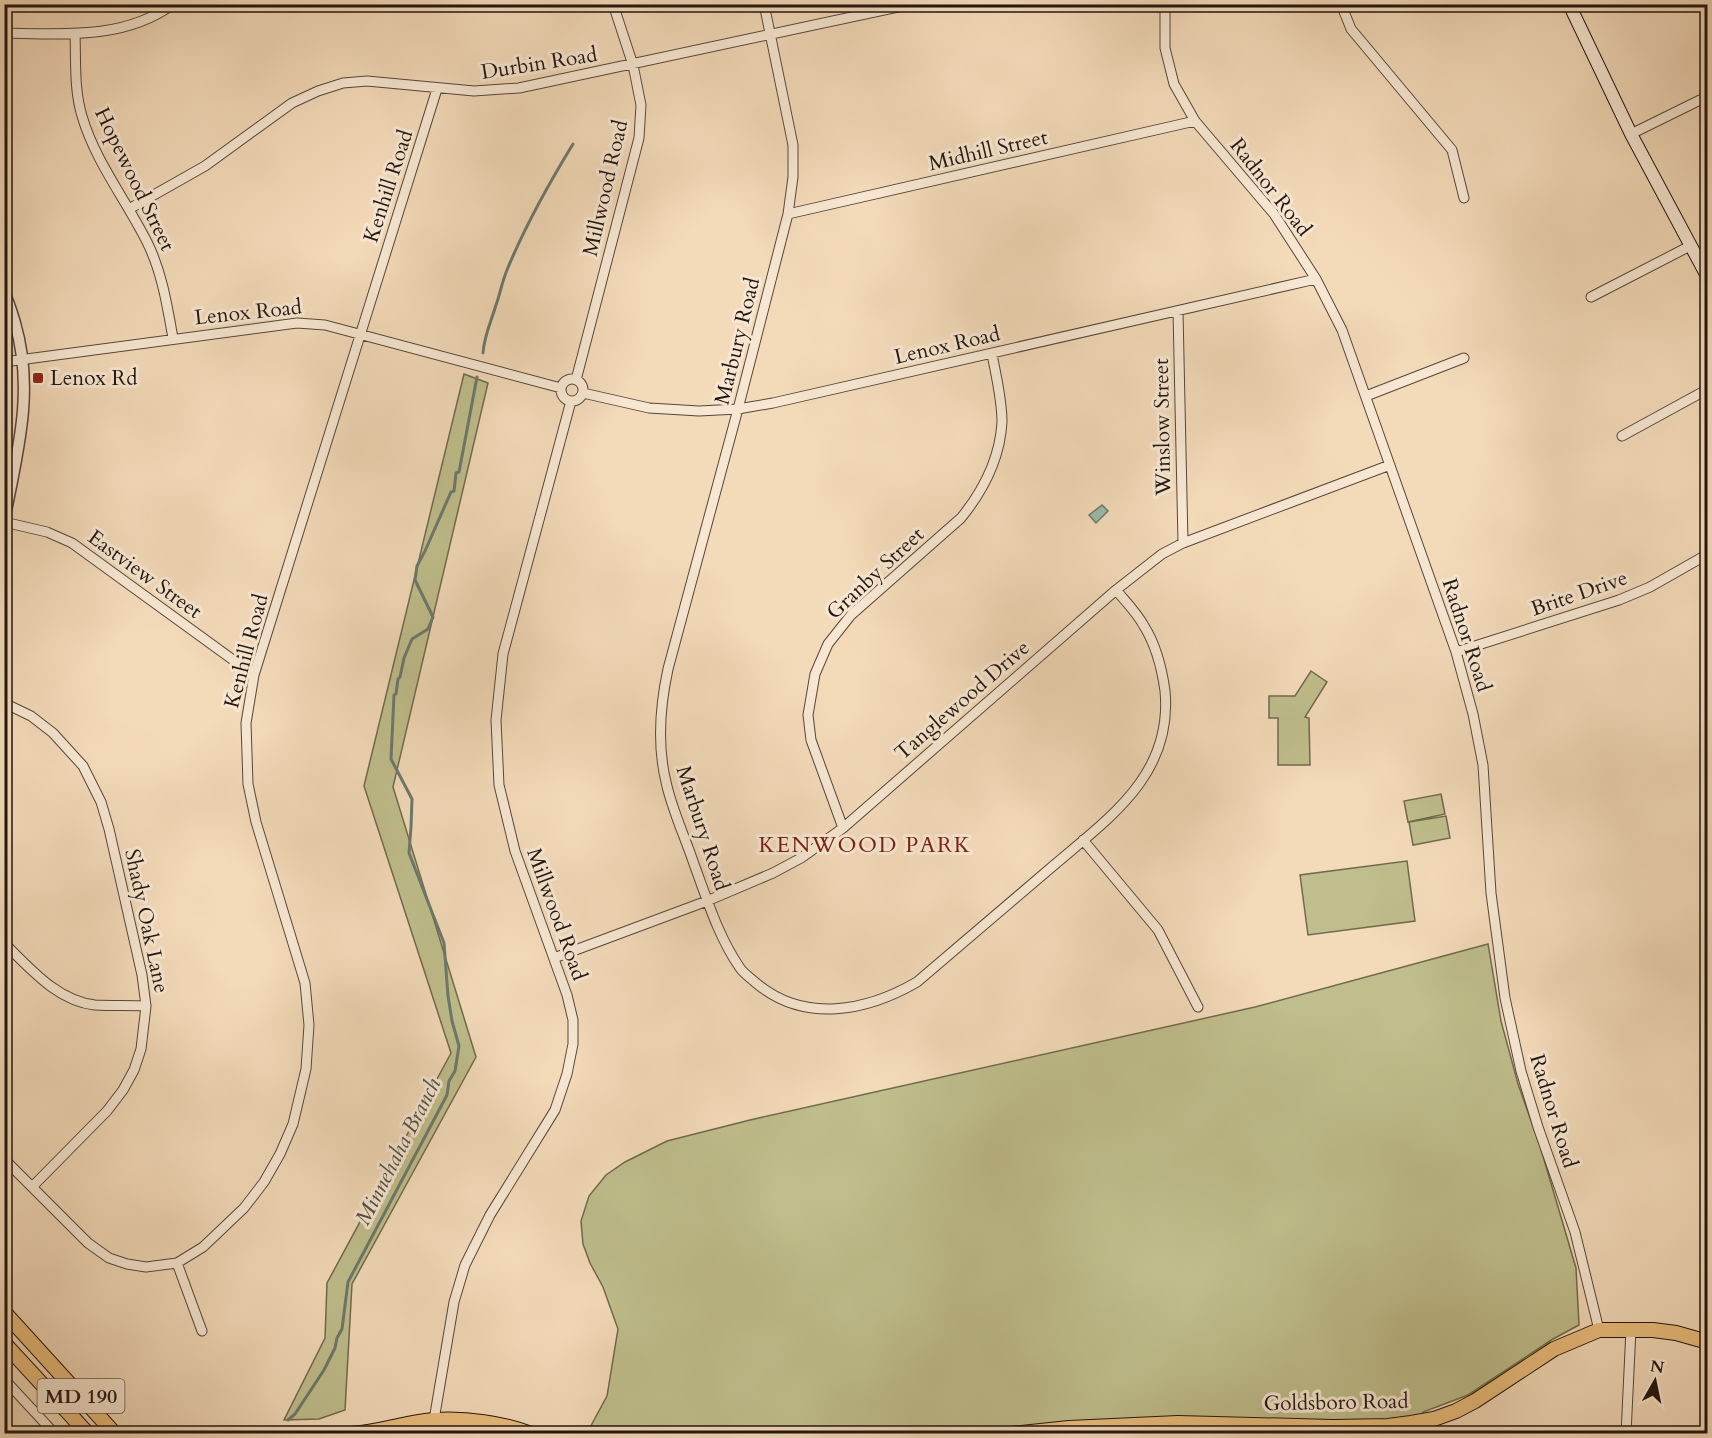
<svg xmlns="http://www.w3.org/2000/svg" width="1712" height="1438" viewBox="0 0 1712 1438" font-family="Cardo,serif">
<rect width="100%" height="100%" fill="#f3dab9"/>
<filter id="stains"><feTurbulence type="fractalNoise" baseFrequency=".00333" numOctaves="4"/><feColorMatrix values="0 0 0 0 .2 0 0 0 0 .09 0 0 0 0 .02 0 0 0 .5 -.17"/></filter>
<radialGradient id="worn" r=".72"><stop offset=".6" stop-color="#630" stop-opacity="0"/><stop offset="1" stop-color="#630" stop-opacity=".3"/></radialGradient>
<path fill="#bfbe8c" stroke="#706a4e" stroke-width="1.5" d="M 464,374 L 488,383 L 393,787 L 476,1057 L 352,1284 L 345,1410 L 319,1419 L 284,1420 L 325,1338 L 327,1283 L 451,1053 L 364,786 Z
M 1311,671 L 1327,682 L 1305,717 L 1309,718 L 1310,765 L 1278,765 L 1278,718 L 1269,718 L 1269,696 L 1295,696 Z
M 1441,794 L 1445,814 L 1408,822 L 1404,801 Z
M 1446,816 L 1450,838 L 1413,845 L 1409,822 Z
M 1407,861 L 1415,921 L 1308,935 L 1300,875 Z
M 1488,944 L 1501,1021 L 1518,1084 L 1540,1146 L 1576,1268 L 1579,1325 L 1553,1339 L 1468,1395 L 1423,1412 L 1414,1433 L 587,1433 L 607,1396 L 618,1329 L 603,1287 L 590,1263 L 583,1244 L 581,1221 L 589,1196 L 606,1175 L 625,1162 L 667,1141 L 750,1120 L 1255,1007 Z"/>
<path fill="#9cbbac" stroke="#6b796e" stroke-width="1.5" d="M 1102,505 L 1108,511 L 1096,523 L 1089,515 Z"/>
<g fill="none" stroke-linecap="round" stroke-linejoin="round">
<path stroke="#6b796e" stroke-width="3" d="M 483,353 C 484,336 491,322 496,305 C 500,294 502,282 507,270 C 525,226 548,185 573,144
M 288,1420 L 295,1414 L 324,1370 L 335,1348 L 337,1338 L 342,1329 L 348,1282 L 447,1095 L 449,1081 L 455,1071 L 459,1046 L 452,1021 L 448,996 L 444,943 L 409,853 L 411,827 L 412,799 L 391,759 L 394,695 L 396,694 L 398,679 L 400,677 L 404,658 L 412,639 L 428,629 L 433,617 L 415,580 L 417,566 L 425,551 L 451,492 L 454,491 L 456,473 L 459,472 L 477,377"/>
<defs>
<path id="minor" d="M 764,4 L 793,145 L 793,177 L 788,214 L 738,409 L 668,669 C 660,706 657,745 666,782 C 672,810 685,837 694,864 C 707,899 718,936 740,968 C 744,974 751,978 756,983 C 805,1024 867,1011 917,982 C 962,944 1007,905 1053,866 C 1109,818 1173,775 1165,691 C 1162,669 1156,645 1144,626 C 1137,613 1126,602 1116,590
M 1165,4 L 1165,48 L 1174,84 L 1195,121 L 1274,214 L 1316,279 L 1342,330 L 1456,652 L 1473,714 L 1483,765 L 1491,893 L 1505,998 L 1521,1071 L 1538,1127 L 1575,1232 L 1599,1330
M 1341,4 L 1351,29 L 1452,150 L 1464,198
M 4,33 C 62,34 124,40 173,4
M 75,34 C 76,61 74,90 82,116 C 95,161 126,200 147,242 C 162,272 167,305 173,338
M 1631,134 L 1700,100 L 1708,98
M 129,209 L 205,166 L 292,103 L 318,91 L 343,83 L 367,81 L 474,91 L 519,88 L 912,4
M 788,214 L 1195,121
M 1591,297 L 1690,246
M 1178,311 L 1183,543
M 4,362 L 297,323 L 325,325 L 561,388
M561 390a11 11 0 1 1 22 0a11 11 0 1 1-22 0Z
M 576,380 L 639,138 L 641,105 L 633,65 L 613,4
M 583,393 L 649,408 L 699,411 L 738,409 L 773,403 L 1316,279
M 1366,396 L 1464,358
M 1622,436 L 1708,389
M 4,522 L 47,532 L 72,543 L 254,675
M 1456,652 L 1619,600 L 1650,587 L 1708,554
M 4,703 L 31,716 L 53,733 L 83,766 L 101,802 L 109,829 L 142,975 L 146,1006 L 141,1049 L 134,1070 L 123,1090 L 107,1111 L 32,1187
M 843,828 L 811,740 L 808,715 L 815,674 L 828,644 L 851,615 L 961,518 C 983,491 1000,458 1002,422 C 1002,399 996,376 992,354
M 1083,840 L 1158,930 L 1198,1007
M 4,943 C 30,968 57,1001 95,1005 C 112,1006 129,1005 146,1006
M 554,958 L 707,901 L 773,873 L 801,858 L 843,828 L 1116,590 L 1162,554 L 1183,543 L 1390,465
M 4,1159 L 88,1243 L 109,1258 L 127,1264 L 146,1267 L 177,1263 L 203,1247 L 244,1208 L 264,1182 L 280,1154 L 293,1124 L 306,1069 L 309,1025 L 305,983 L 256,822 L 248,784 L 246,723 L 254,675 L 437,89
M 177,1263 L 202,1331
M 4,1379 L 55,1434
M 434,1420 L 454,1302 L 465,1265 L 490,1215 L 555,1110 L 567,1074 L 573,1044 L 573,1020 L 567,995 L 515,851 L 499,785 L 496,720 L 503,654 L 571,401
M 1626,1434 L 1631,1329"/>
<path id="tertiary" d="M 4,293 C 9,302 12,313 15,323 C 35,391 17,454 4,521"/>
<path id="secondary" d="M 1569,4 L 1631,134 L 1708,278"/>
<path id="primary" d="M 4,1312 L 115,1434
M 4,1343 L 88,1434
M 351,1434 C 380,1432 406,1422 435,1420 C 465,1418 503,1423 531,1434
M 1012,1434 L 1069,1428 L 1178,1423 L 1333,1427 L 1388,1426 L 1411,1423 L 1434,1419 L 1456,1411 L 1475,1401 L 1554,1349 L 1599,1330 L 1653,1330 L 1676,1333 L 1708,1342"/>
</defs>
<use href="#minor" stroke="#56473a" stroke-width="11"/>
<use href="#tertiary" stroke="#56473a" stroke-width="13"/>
<use href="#secondary" stroke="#221610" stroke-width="14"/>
<use href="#primary" stroke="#221610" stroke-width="16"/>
<use href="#minor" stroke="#f7e7d2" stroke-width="9"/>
<use href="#tertiary" stroke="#f7e7d2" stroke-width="10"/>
<use href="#secondary" stroke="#f7e7d2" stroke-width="12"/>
<use href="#primary" stroke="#eabd7c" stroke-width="14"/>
</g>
<rect fill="#8f2418" stroke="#f7e7d2" stroke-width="2" x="32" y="372" width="12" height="12" rx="3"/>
<g text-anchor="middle" stroke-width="6" stroke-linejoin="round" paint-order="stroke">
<rect fill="#f7e7d2" stroke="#62554a" stroke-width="1.5" x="37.5" y="1379" width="87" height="34" rx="4.5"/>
<g font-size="20" font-weight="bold" fill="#221610">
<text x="81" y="1403">MD 190</text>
</g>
<g font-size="21" fill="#221610" stroke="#f7e7d2">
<text transform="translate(539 63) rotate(-9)" y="7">Durbin Road</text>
<text transform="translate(988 150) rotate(-13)" y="7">Midhill Street</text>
<text transform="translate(135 179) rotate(64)" y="7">Hopewood Street</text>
<text transform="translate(388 186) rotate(-72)" y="7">Kenhill Road</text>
<text transform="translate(1271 187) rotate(52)" y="7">Radnor Road</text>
<text transform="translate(605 188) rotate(-77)" y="7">Millwood Road</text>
<text transform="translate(248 312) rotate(-6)" y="7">Lenox Road</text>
<text transform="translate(737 341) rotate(-76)" y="7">Marbury Road</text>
<text transform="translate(947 345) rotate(-13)" y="7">Lenox Road</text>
<text transform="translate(1162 427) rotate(-91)" y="7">Winslow Street</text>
<text transform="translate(875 573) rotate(-43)" y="7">Granby Street</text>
<text transform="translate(145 574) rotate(36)" y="7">Eastview Street</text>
<text transform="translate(1579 593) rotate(-19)" y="7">Brite Drive</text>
<text transform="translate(1467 635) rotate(72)" y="7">Radnor Road</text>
<text transform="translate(246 651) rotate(-75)" y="7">Kenhill Road</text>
<text transform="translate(962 700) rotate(-41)" y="7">Tanglewood Drive</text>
<text transform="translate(703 828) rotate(72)" y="7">Marbury Road</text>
<text transform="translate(557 914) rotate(70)" y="7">Millwood Road</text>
<text transform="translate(147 921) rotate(78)" y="7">Shady Oak Lane</text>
<text transform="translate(1554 1111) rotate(73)" y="7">Radnor Road</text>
<text transform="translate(1336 1402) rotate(-1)" y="7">Goldsboro Road</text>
</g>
<g font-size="21" fill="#221610" stroke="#f7e7d2" text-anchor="start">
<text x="50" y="385">Lenox Rd</text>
</g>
<g font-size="22" letter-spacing="1.5" fill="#7a1f14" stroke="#f7e7d2">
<text x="865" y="852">KENWOOD PARK</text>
</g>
<g font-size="22" font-style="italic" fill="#4d5047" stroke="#f7e7d2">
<text transform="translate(397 1151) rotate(-63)" y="8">Minnehaha Branch</text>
</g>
</g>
<rect width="1712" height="1438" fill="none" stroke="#f3dab9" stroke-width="24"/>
<rect x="6" y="6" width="1700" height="1426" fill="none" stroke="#221610" stroke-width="3"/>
<rect x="12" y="12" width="1688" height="1414" fill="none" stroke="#221610" stroke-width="1.5"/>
<g transform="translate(1655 1381) rotate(9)" stroke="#f7e7d2" stroke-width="4.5" paint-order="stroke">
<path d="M0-4.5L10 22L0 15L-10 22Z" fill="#221610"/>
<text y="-9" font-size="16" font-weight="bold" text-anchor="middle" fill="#221610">N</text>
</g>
<rect width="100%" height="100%" filter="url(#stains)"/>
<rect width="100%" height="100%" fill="url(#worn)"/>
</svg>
